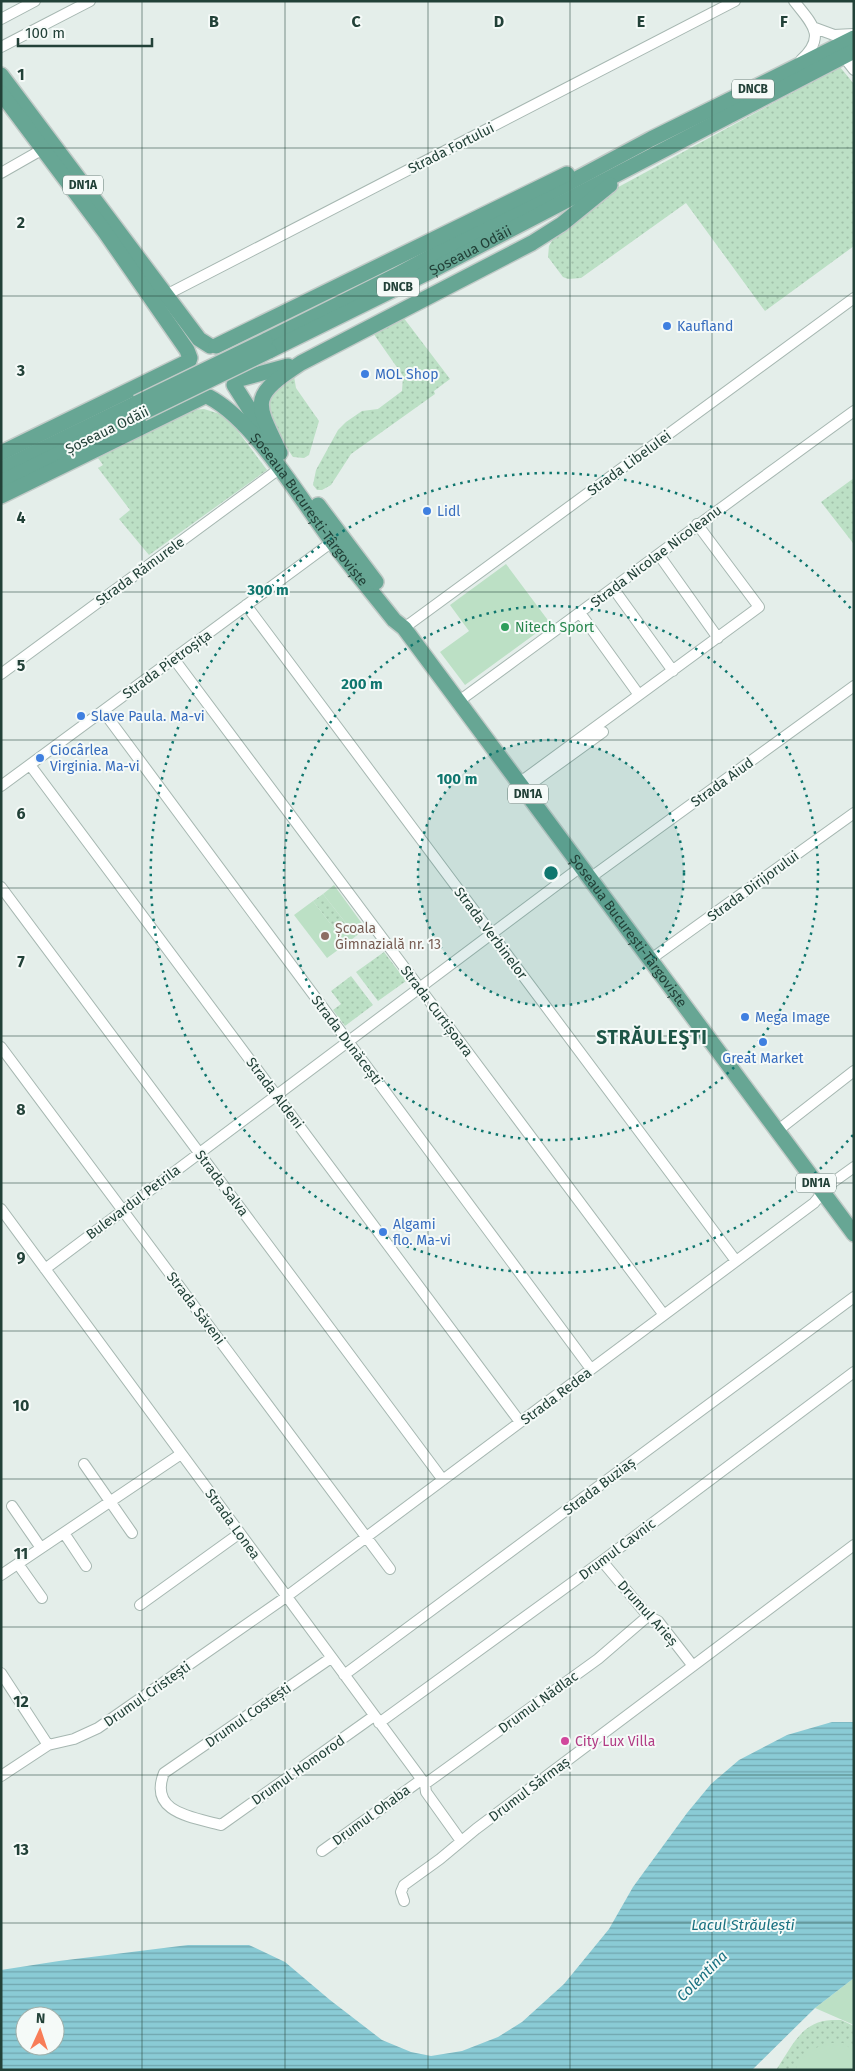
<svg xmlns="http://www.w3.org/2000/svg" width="855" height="2071" viewBox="0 0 855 2071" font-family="'Fira Sans',sans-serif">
<defs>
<pattern id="grass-dots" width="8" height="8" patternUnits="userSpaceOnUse" patternTransform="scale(1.25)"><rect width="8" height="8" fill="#bce0c5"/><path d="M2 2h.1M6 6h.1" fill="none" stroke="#a1c1aa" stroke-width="1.8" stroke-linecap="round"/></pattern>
<pattern id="water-rules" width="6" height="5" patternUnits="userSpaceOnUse" patternTransform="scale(1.25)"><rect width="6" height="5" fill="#8acbd5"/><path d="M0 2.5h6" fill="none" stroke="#70a6ae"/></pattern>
</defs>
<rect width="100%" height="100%" fill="#e4eeea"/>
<path fill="url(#grass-dots)" d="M 840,67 L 854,84 L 854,246 L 765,311 L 686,203 L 581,278 L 568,279 L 563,277 L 548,257 L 549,246 L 553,239 L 611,191 Z
M 403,317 L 450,379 L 434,391 L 435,394 L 351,454 L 331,485 L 322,490 L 317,490 L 313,485 L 316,470 L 338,430 L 346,422 L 362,411 L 378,409 L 402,391 L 403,376 L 373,333 Z
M 294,376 L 296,388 L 319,421 L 309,455 L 304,458 L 293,457 C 283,441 255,407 274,389 C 279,384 287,380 294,376 Z
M 204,409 L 223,415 L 231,422 L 267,470 L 149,555 L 119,519 L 130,510 L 98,468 L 103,465 L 98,458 L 192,410 Z
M 854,478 L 854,543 L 853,543 L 821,502 Z
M 323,894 L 356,936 L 346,944 L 313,901 Z
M 384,952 L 406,981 L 378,1001 L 356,972 Z
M 351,976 L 373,1005 L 345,1026 L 333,1010 L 341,1004 L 331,991 Z
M 832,2020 L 841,2020 L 854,2026 L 854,2070 L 776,2070 C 792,2047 801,2021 832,2020 Z"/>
<path fill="#bce0c5" d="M 506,564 L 550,623 L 465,685 L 440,652 L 469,631 L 450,605 Z
M 334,885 L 366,929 L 356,936 L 323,894 Z
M 313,901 L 346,944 L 327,958 L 294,915 Z
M 854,1978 L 854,2025 L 815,2008 Z
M 830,2043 L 843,2043 L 854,2051 L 854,2070 L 795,2070 C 801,2055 814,2047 830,2043 Z"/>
<path fill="url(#water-rules)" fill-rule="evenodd" d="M 832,1722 L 854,1722 L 854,1978 L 815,2008 L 752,2070 L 1,2070 L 1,1970 L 59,1961 L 188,1945 L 249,1945 L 285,1962 L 330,2000 L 382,2040 L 411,2052 L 431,2056 L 462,2051 L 498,2037 L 522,2022 L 564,1984 L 609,1929 L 633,1887 L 687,1813 L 711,1784 L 739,1760 L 787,1735 ZM 25,2016 L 55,2016 L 55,2046 L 25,2046 Z"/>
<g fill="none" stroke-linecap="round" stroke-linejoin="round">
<defs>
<path id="street" d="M 794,1 C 812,24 827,36 801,60
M 1,19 L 35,1
M 815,28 L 834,35 L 854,34
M 1,47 L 90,1
M 843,56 L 854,70
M 1,173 L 43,149
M 166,295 L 735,1
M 659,555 L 718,638
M 613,588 L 673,671
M 246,605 L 736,1261
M 580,613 L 639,695
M 404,628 L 854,298
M 174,659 L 664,1315
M 1,674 L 279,469
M 459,701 C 591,605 721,507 854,411
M 103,711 L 591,1369
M 30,765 L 520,1422
M 519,783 L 759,607 L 697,524
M 1,786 L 332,542
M 524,789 L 603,732
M 590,878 L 854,686
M 1,887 L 443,1480
M 651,959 L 854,813
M 1,1047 L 390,1569
M 777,1131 L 854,1071
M 1,1209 L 425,1784 L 426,1792 L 461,1841
M 45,1269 L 582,866
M 84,1464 L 132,1533
M 12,1506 L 41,1548
M 64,1533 L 86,1566
M 602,1561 L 648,1616 L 658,1621 L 693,1666
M 18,1564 L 42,1598
M 1,1575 L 181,1454
M 140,1605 L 240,1533
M 331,1658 L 164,1773 C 148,1813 193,1817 221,1825 L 374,1716
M 1,1673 L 48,1745
M 344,1675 L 854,1297
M 379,1723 L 602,1561 L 854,1372
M 1,1776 L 48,1745 L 74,1739 L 98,1728 L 286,1597 L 814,1203 L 829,1185 L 854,1167
M 425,1784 L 598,1659 L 648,1616
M 322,1851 L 421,1780
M 404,1901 L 401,1892 L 404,1885 L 440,1859 L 476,1829 L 854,1545"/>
<g id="primary">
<path d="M 1,75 L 199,339 L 210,346"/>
<path d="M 1,93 L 105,232 L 187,350 L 190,358"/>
<path d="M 265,341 L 395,276 L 651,139 L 854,38"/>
<path d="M 216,346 L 567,174"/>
<path id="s1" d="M 269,351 L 427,273 L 854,51"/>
<path d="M 236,380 L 288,366"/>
<path d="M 234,385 L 264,432"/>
<path id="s2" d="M 209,397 C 253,420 298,495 328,536 C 349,565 372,592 394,620 L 404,628 L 854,1234"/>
<path d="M 1,453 L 189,361"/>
<path d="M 280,453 C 255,401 249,397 301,363 L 532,243 L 562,224 L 610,185"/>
<path d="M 1,469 L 137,403"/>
<path d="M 1,482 L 142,413"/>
<path d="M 1,496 L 205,396"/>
<path d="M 318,505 L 376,582"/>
</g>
</defs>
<use href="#street" stroke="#a6b7b1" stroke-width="12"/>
<use href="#primary" stroke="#c1cac7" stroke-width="18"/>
<use href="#street" stroke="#fff" stroke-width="10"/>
<use href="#primary" stroke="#67a694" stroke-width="15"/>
<defs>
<path id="primary-bridge" d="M 137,403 L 265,341
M 142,413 L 269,351"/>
</defs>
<use href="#primary-bridge" stroke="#c1cac7" stroke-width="18" stroke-linecap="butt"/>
<use href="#primary-bridge" stroke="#67a694" stroke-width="15"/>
</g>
<path fill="none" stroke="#224138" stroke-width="1" stroke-opacity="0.55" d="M 142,1 L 142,2070M 285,1 L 285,2070M 428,1 L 428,2070M 570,1 L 570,2070M 712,1 L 712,2070M 1,148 L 854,148M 1,296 L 854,296M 1,444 L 854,444M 1,592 L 854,592M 1,740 L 854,740M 1,888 L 854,888M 1,1036 L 854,1036M 1,1183 L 854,1183M 1,1331 L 854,1331M 1,1479 L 854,1479M 1,1627 L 854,1627M 1,1775 L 854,1775M 1,1923 L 854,1923"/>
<circle cx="551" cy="873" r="133" fill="#0f766e" fill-opacity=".12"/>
<g fill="none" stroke="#0f766e" stroke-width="2.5" stroke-dasharray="2.5 5">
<circle cx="551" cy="873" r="133"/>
<circle cx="551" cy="873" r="267"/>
<path d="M853 1135A400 400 0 1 1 853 611"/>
</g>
<g fill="#3f7fe0" stroke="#f5faf8" stroke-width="2">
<circle cx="667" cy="326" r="5"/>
<circle cx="365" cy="374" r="5"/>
<circle cx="427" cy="511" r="5"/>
<circle cx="81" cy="716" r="5"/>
<circle cx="40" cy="758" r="5"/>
<circle cx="745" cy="1017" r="5"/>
<circle cx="763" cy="1042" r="5"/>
<circle cx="383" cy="1232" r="5"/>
</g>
<circle fill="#2e9e5b" stroke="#f5faf8" stroke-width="2" cx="505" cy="627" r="5"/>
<circle fill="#8d6e63" stroke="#f5faf8" stroke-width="2" cx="325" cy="936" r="5"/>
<circle fill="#d1479c" stroke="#f5faf8" stroke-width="2" cx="565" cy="1741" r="5"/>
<g text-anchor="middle" stroke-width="4" stroke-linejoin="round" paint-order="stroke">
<g fill="#f5faf8" stroke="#617872" stroke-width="1">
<rect x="732" y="79.5" width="42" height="19" rx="4"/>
<rect x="63" y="175.5" width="40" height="19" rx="4"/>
<rect x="377" y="277.5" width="42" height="19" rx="4"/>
<rect x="508" y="784.5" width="40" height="19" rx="4"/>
<rect x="796" y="1173.5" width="40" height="19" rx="4"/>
</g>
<g font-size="12" font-weight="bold" fill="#224138">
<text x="753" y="93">DNCB</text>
<text x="83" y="189">DN1A</text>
<text x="398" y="291">DNCB</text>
<text x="528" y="798">DN1A</text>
<text x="816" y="1187">DN1A</text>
</g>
<g font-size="14" fill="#224138" stroke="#f5faf8">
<text transform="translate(451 148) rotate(-27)" y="5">Strada Fortului</text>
<text dy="5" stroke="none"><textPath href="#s1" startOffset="225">Șoseaua Odăii</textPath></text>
<text transform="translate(107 430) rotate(-26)" y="5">Șoseaua Odăii</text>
<text transform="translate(629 463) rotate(-36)" y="5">Strada Libelulei</text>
<text dy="5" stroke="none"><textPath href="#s2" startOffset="152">Șoseaua București-Târgoviște</textPath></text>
<text transform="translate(656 556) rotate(-37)" y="5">Strada Nicolae Nicoleanu</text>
<text transform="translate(140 571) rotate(-36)" y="5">Strada Rămurele</text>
<text transform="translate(167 664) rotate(-36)" y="5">Strada Pietroșița</text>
<text transform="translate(722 782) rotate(-36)" y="5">Strada Aiud</text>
<text transform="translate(753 886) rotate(-36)" y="5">Strada Dirijorului</text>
<text dy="5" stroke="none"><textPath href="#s2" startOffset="681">Șoseaua București-Târgoviște</textPath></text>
<text transform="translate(491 933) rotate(53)" y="5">Strada Verbinelor</text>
<text transform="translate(437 1011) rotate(53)" y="5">Strada Curtișoara</text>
<text transform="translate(347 1040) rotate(53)" y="5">Strada Dunăcești</text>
<text transform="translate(275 1093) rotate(53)" y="5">Strada Aldeni</text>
<text transform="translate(222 1183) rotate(53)" y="5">Strada Salva</text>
<text transform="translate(133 1202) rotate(-37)" y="5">Bulevardul Petrila</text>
<text transform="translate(196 1308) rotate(53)" y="5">Strada Săveni</text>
<text transform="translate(556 1396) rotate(-37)" y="5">Strada Redea</text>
<text transform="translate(599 1486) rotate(-37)" y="5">Strada Buziaș</text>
<text transform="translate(233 1524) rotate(54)" y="5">Strada Lonea</text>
<text transform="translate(617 1549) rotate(-37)" y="5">Drumul Cavnic</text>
<text transform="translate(648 1613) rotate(48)" y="5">Drumul Arieș</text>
<text transform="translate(147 1694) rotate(-35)" y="5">Drumul Cristești</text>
<text transform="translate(538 1702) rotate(-36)" y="5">Drumul Nădlac</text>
<text transform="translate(248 1715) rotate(-35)" y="5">Drumul Costești</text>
<text transform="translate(298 1770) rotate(-35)" y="5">Drumul Homorod</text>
<text transform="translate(529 1789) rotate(-37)" y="5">Drumul Sărmaș</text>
<text transform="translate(371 1815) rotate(-36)" y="5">Drumul Ohaba</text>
</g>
<g font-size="14" fill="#366cbe" stroke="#f5faf8" text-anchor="start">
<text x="677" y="331">Kaufland</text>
<text x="375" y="379">MOL Shop</text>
<text x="437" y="516">Lidl</text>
<text x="91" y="721">Slave Paula. Ma-vi</text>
<text x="50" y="755">Ciocârlea<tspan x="50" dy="16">Virginia. Ma-vi</tspan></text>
<text x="755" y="1022">Mega Image</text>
<text x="763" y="1063" text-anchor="middle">Great Market</text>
<text x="393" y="1229">Algami<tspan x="393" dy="16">flo. Ma-vi</tspan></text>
</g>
<g font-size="14" fill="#27864d" stroke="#f5faf8" text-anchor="start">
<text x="515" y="632">Nitech Sport</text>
</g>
<g font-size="14" fill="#785e54" stroke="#f5faf8" text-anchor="start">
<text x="335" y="933">Școala<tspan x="335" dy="16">Gimnazială nr. 13</tspan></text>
</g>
<g font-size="14" fill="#b23c85" stroke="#f5faf8" text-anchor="start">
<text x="575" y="1746">City Lux Villa</text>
</g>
<g font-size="15" font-style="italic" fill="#197181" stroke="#f5faf8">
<text x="743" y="1930">Lacul Străulești</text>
<text transform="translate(702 1976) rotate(-45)" y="5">Colentina</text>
</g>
<g font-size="19" font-weight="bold" letter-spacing="1" fill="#1d5546" stroke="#f5faf8">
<text x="652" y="1044">STRĂULEŞTI</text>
</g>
</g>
<g font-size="16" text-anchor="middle" font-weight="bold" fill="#224138" stroke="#f5faf8" stroke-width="4" stroke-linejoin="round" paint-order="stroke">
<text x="214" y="27">B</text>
<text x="356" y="27">C</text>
<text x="499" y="27">D</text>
<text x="641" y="27">E</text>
<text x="784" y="27">F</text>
<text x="21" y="80">1</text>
<text x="21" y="228">2</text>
<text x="21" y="376">3</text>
<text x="21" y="523">4</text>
<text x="21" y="671">5</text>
<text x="21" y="819">6</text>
<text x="21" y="967">7</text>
<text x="21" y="1115">8</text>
<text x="21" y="1263">9</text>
<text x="21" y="1411">10</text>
<text x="21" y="1559">11</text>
<text x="21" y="1707">12</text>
<text x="21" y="1855">13</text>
</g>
<circle cx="551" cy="873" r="8" fill="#0f766e" stroke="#f5faf8" stroke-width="2.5"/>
<g font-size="15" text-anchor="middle" font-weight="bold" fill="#0f766e" stroke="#f5faf8" stroke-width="4" stroke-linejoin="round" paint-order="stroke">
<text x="268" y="595">300 m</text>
<text x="362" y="689">200 m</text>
<text x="457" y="784">100 m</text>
</g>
<rect width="855" height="2071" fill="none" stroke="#224138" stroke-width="5"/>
<g transform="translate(40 2031) rotate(3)"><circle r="24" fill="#f5faf8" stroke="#a1b0ab"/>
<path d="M0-4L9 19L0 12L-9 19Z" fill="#f87d58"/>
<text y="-8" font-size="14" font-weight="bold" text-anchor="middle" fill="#224138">N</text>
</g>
<path d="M18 38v8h134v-8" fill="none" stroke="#224138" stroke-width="2.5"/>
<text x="25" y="38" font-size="15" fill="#224138" stroke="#f5faf8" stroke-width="4" paint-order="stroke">100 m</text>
</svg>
